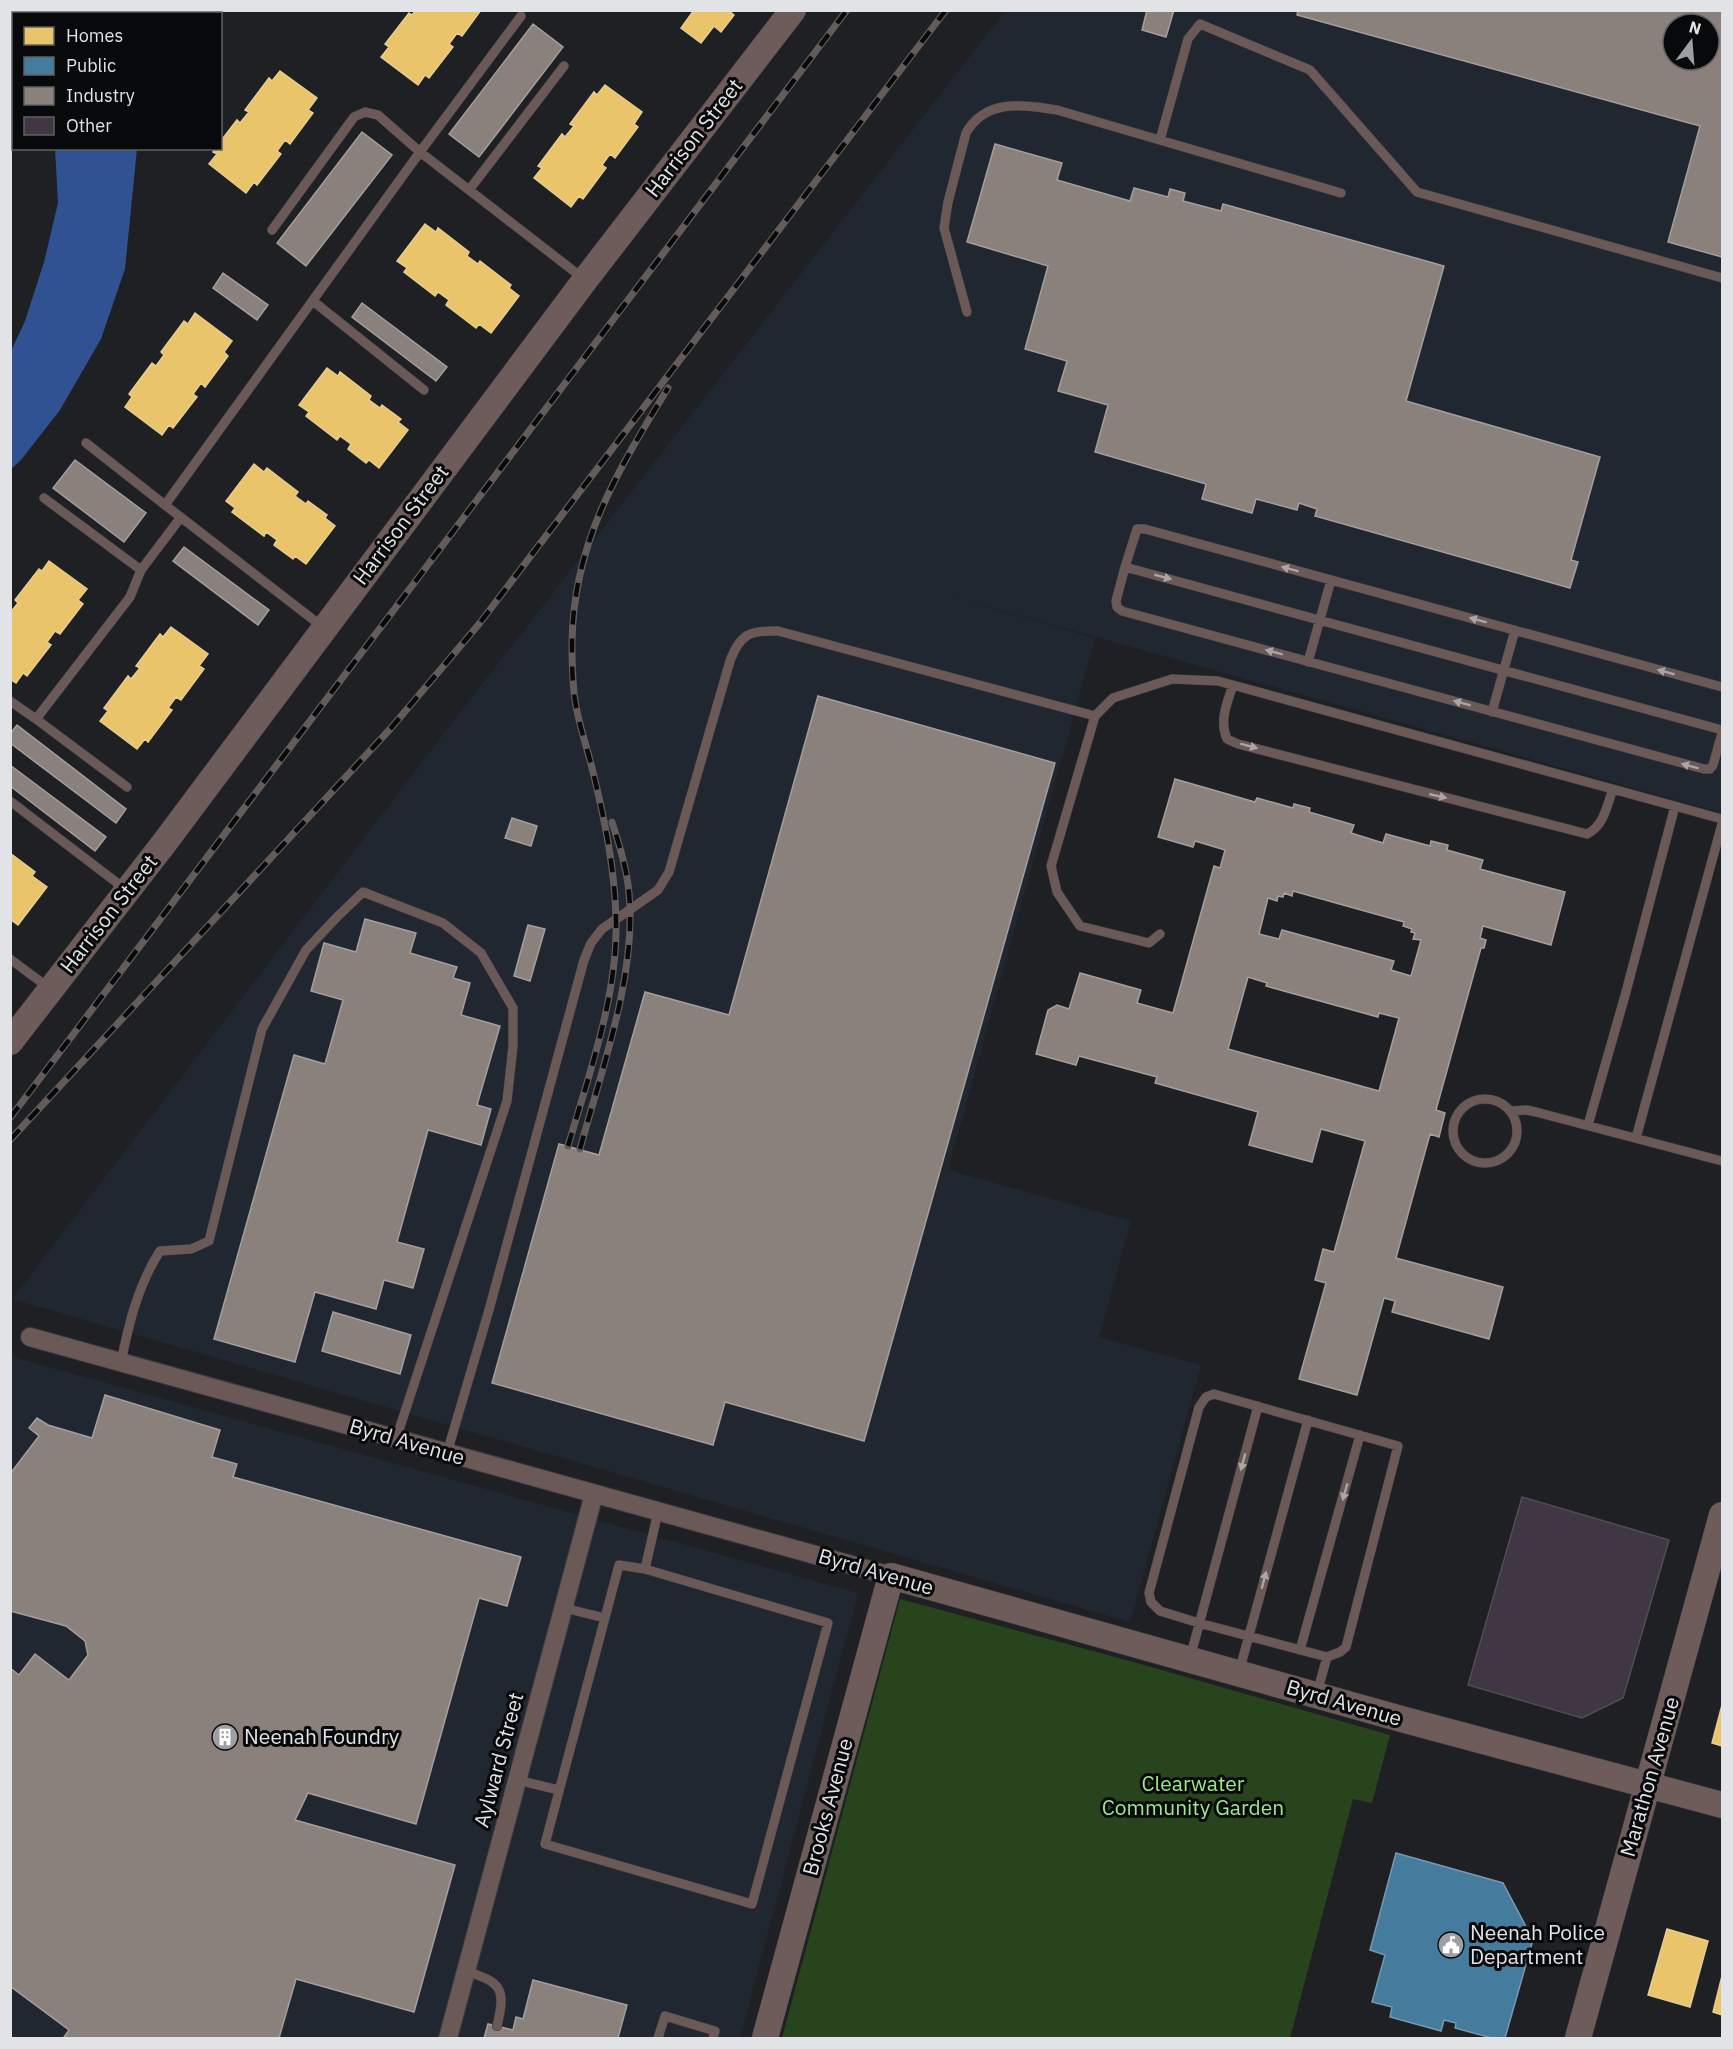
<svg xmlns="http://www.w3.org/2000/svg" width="1733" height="2049" viewBox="0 0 1733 2049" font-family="'IBM Plex Sans',sans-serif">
<rect width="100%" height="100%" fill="#1e2023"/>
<path fill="#212731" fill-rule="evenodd" d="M 1005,11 L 1722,11 L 1722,813 L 947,595 L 1095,638 L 948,1170 L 1131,1221 L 1099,1337 L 1201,1365 L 1130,1622 L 12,1299 L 451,724 ZM 1673,24 L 1709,24 L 1709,60 L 1673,60 Z
M 10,1356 L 858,1593 L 740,2038 L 11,2038 Z"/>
<path fill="#27441d" d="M 900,1599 L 1130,1661 L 1390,1735 L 1372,1803 L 1353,1799 L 1290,2038 L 782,2038 Z"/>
<path fill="#305192" d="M 55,149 L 137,149 L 125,269 L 101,339 L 60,410 L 21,460 L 11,469 L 11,351 L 25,321 L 44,262 L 58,203 Z"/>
<path fill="#e9c46a" stroke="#e7cd90" stroke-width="1.5" d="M 416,10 L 481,10 L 462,36 L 457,33 L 449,44 L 453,47 L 429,78 L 425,75 L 418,85 L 381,57 L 389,47 L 385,44 L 409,13 L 412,15 Z
M 694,10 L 728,10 L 734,15 L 721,32 L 714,26 L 701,43 L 681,28 Z
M 280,71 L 317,98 L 308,110 L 313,113 L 290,144 L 285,140 L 277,151 L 281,154 L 257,185 L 254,182 L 246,193 L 209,164 L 217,154 L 213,152 L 215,148 L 220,148 L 220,142 L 237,120 L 240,123 L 249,112 L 245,110 L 269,78 L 272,81 Z
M 605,85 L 642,112 L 634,124 L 638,127 L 615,158 L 610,154 L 602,165 L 606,168 L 583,199 L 579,196 L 571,207 L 534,178 L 542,168 L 538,166 L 562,134 L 565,137 L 574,126 L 570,124 L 594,92 L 597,95 Z
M 425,224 L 436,232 L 438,228 L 469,252 L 467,256 L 478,264 L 480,261 L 511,285 L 509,288 L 519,296 L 491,333 L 479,324 L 476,328 L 446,305 L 449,300 L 438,292 L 435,296 L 404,272 L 407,268 L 397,261 Z
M 195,313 L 232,341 L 224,352 L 228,356 L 205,387 L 201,383 L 193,394 L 197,397 L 173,428 L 169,425 L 162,435 L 125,407 L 132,397 L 129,394 L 152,363 L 156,366 L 164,355 L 161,352 L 184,321 L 188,324 Z
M 327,368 L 338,376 L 340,372 L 371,396 L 369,400 L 380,408 L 382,405 L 401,419 L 398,422 L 408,430 L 379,468 L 369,460 L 366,463 L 348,449 L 351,444 L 340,436 L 337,440 L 306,416 L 309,412 L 299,405 Z
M 254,464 L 264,472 L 267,468 L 298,492 L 295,496 L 306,504 L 308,501 L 327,515 L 325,518 L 335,526 L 306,564 L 295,556 L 293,559 L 274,545 L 277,540 L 266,532 L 264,536 L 232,512 L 235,508 L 226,501 Z
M 49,561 L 87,589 L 78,600 L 83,604 L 60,634 L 55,631 L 47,642 L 51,645 L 27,676 L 23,673 L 16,683 L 10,679 L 10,613 L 18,603 L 15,600 L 39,569 L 42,571 Z
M 171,627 L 208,654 L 199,666 L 204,669 L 181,700 L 176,697 L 168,708 L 172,710 L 148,742 L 145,739 L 137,749 L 100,721 L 108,711 L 104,708 L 128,676 L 131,679 L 140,668 L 136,666 L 160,634 L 163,637 Z
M 10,853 L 35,872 L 32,876 L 47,887 L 18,925 L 10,919 Z
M 1722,1705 L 1722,1746 L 1712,1743 Z
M 1667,1929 L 1708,1941 L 1690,2007 L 1648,1995 Z
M 1722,1976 L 1722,2015 L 1713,2012 Z"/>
<path fill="#457b9d" stroke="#749ab3" stroke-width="1.5" d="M 1396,1853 L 1503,1883 L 1533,1940 L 1505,2038 L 1492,2038 L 1455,2028 L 1456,2023 L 1444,2020 L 1441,2031 L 1390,2017 L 1392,2007 L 1372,2002 L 1385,1955 L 1370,1950 Z"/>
<path fill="#8a817c" stroke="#a49e9c" stroke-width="1.5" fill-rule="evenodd" d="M 1147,10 L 1174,10 L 1166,37 L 1142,30 Z
M 1298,10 L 1722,10 L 1722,257 L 1668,242 L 1700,126 L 1297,15 ZM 1673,24 L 1709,24 L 1709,60 L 1673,60 Z
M 533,24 L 563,47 L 479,157 L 449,134 Z
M 362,132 L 392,155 L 306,266 L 277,243 Z
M 995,144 L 1062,163 L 1057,180 L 1130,201 L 1134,188 L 1168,197 L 1170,189 L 1185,193 L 1183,201 L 1221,211 L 1223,204 L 1444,266 L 1406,401 L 1600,457 L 1571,560 L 1578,562 L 1570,588 L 1315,516 L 1317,509 L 1299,503 L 1297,510 L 1256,499 L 1252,513 L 1202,499 L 1206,484 L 1095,452 L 1108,405 L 1058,391 L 1067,361 L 1025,349 L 1048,266 L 967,242 Z
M 223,273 L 268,305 L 257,320 L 213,288 Z
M 362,303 L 447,367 L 436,381 L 352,317 Z
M 75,460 L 146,513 L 124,542 L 53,488 Z
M 184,547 L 269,610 L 258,625 L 173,561 Z
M 818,696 L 1055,763 L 864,1441 L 725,1402 L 713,1445 L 492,1383 L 559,1144 L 599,1155 L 645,992 L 729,1015 Z
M 17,725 L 126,809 L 116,823 L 10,743 L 10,734 Z
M 10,765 L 106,837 L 95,851 L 10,786 Z
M 1175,779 L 1255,802 L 1257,798 L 1293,808 L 1294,804 L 1310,808 L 1309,812 L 1354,825 L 1351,833 L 1383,843 L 1386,834 L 1430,846 L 1431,841 L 1448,845 L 1447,850 L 1483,860 L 1480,869 L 1565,892 L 1551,945 L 1483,926 L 1480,938 L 1486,940 L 1484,948 L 1481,948 L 1436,1110 L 1445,1113 L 1439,1137 L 1430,1134 L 1396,1258 L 1503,1287 L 1489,1339 L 1392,1312 L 1395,1301 L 1384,1298 L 1357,1395 L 1299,1379 L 1326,1283 L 1315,1280 L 1323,1249 L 1334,1252 L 1365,1141 L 1321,1129 L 1312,1162 L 1249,1145 L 1258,1112 L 1155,1083 L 1157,1077 L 1079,1056 L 1076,1065 L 1036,1054 L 1048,1010 L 1057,1005 L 1069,1009 L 1080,973 L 1141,990 L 1137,1003 L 1173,1013 L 1214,866 L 1220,868 L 1225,850 L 1195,841 L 1193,847 L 1158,837 ZM 1293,891 L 1404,922 L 1403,926 L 1412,929 L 1411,932 L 1415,933 L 1413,939 L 1421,940 L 1411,976 L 1391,970 L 1394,961 L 1282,930 L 1279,939 L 1259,934 L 1268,898 L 1277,901 L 1278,896 L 1283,897 L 1284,893 L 1292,896 ZM 1248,977 L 1267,983 L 1266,986 L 1378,1017 L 1379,1013 L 1399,1018 L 1379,1091 L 1228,1049 Z
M 512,818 L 537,826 L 531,846 L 505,838 Z
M 365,919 L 416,933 L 410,953 L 457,967 L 453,978 L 470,983 L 461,1015 L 500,1026 L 477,1105 L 491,1109 L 481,1145 L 428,1130 L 397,1242 L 424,1249 L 413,1288 L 384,1280 L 376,1309 L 315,1292 L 295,1362 L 214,1339 L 294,1055 L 325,1064 L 343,1000 L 311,991 L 324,943 L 356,952 Z
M 528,925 L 545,929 L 530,981 L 514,976 Z
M 333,1312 L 411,1335 L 400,1374 L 322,1351 Z
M 105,1395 L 220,1430 L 212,1457 L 237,1464 L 233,1477 L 521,1557 L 507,1606 L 479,1598 L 416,1824 L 308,1793 L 295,1820 L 455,1865 L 414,2012 L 296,1979 L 279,2038 L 67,2038 L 64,2037 L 69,2030 L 10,1986 L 10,1668 L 19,1675 L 35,1654 L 69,1680 L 88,1655 L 85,1641 L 66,1626 L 10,1611 L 10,1474 L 39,1436 L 29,1428 L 37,1418 L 48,1425 L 92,1438 Z
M 533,1980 L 627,2005 L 618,2038 L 484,2038 L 488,2024 L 513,2030 L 516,2017 L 523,2019 Z"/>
<path fill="#403644" stroke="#4f4f51" stroke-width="1.5" d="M 1522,1497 L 1669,1540 L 1623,1698 L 1582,1718 L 1468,1685 Z"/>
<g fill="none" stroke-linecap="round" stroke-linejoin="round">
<defs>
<path id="lane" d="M 1160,140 L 1188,39 L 1200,24 L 1310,70 L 1417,192 L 1722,278
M 469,190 L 564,66
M 272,230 L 354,117 L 365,112 L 378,115 L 420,152 L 521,16
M 313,301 L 424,390
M 967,312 L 944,228 L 948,202 L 966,133 C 986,98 1023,105 1057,110 L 1341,193
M 86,443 L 165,505
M 44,498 L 141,570
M 1125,567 L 1116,601 L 1117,607 L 1122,611 L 1704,769 L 1710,769 L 1713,765 L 1722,733
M 324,628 L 165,505 L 420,152 L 584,279
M 1308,662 L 1331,580
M 1233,685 C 1227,703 1219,721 1227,739 L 1238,744 L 1587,834 C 1604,826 1607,805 1613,789
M 1722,687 L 1145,529 L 1137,529 L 1125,567 L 1722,730
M 10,701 L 36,719
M 1492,712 L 1515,630
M 127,787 L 36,719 L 130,597 L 141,570 L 181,517
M 10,801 L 125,889
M 1160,934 L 1149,943 L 1080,926 L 1057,892 L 1051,866 L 1095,716 L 1113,698 L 1172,679 L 1218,681 L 1722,819
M 10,959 L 49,988
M1453 1131a32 32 0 1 1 64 0a32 32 0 1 1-64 0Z
M 1511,1111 L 1526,1110 L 1536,1112 L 1722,1161
M 1588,1125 L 1626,992 L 1675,806
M 1636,1138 L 1722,824
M 121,1362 C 129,1323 138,1285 160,1251 L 191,1249 L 209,1241 L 262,1029 L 306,950 L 336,918 L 363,892 L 443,923 L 481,953 L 513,1008 L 513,1046 L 507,1101 L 396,1439
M 1214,1394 L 1398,1446 L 1346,1647 L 1340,1652 L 1327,1657 L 1199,1623 L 1160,1611 L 1151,1602 L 1149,1593 L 1199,1407 L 1206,1397 Z
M 447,1453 L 489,1310 L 584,960 L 591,943 L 602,929 L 658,890 L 669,872 L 730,661 C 740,634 750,630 778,631 L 1095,716
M 645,1569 L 619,1565 L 545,1844 L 752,1904 L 828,1623 L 645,1569 L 658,1512
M 564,1608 L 605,1618
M 1300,1650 L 1360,1435
M 1190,1658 L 1258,1406
M 1239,1672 L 1308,1420
M 1317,1693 L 1327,1657
M 517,1780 L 559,1790
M 466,1971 C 502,1983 506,1988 497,2026
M 658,2038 L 665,2016 L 715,2031 L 713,2038"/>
<path id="street" d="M 30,1337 L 891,1576
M 448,2038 L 594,1494"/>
<path id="secondary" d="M 10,1042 L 165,842 L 585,280 L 793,10
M 765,2038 L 891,1576 L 1405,1720 L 1722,1805
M 1578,2038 L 1722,1515"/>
</defs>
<use href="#lane" stroke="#3a3b3e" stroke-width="10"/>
<use href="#street" stroke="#3a3b3e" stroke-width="20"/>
<use href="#secondary" stroke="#3a3b3e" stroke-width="27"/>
<use href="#lane" stroke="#6a5957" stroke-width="9"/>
<use href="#street" stroke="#6a5957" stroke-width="18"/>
<use href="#secondary" stroke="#6e5c5a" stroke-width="26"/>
<defs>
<path id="rail" d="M 10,1118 L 847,10
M 10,1140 L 391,728 L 479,624 L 946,10
M 568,1146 C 589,1074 618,995 616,920 C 615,870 605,821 593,772 C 588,750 580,729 576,706 C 572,685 572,664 572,643 C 573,543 618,470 668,388
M 580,1149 C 601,1071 637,975 629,893 C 627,869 619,844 612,822"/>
</defs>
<use href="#rail" stroke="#645c5b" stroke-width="7"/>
<use href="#rail" stroke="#08090b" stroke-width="4.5" stroke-dasharray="14" stroke-linecap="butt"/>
</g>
<defs><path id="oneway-solid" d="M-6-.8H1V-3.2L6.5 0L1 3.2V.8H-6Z" transform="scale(1.5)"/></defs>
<g fill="#aba5a6">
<use href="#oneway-solid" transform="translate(1290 569) rotate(-165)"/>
<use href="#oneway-solid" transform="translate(1163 577) rotate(15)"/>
<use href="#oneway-solid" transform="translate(1478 620) rotate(-165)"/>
<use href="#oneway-solid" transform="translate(1274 652) rotate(-165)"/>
<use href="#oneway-solid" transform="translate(1666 672) rotate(-165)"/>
<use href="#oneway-solid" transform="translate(1462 703) rotate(-165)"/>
<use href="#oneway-solid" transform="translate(1249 746) rotate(15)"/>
<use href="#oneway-solid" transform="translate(1690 766) rotate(-165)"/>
<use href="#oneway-solid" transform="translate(1438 796) rotate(13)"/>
<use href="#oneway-solid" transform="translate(1243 1462) rotate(105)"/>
<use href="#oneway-solid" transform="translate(1345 1492) rotate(106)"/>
<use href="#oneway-solid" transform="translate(1264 1580) rotate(-75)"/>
</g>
<defs>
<symbol id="building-disc" viewBox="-11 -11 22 22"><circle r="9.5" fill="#9d9fa2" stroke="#08090b"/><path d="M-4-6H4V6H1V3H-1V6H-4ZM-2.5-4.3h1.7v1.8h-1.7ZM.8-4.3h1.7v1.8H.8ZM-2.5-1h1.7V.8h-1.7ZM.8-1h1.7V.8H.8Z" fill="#fff"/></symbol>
<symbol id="civic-disc" viewBox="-11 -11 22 22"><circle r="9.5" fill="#9d9fa2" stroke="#08090b"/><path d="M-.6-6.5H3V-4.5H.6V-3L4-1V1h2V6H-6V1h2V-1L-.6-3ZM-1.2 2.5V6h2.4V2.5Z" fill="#fff"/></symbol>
</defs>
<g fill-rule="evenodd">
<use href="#building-disc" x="210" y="1722" width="30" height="30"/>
<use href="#civic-disc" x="1436" y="1930" width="30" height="30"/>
</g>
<g text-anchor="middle" stroke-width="6" stroke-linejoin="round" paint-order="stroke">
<g font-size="21" fill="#e1e3e7" stroke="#08090b">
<text transform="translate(694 138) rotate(-52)" y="7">Harrison Street</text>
<text transform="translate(401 525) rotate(-53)" y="7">Harrison Street</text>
<text transform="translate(109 914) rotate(-52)" y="7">Harrison Street</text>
<text transform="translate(407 1442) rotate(16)" y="7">Byrd Avenue</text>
<text transform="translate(876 1572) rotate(16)" y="7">Byrd Avenue</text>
<text transform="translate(1344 1703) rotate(16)" y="7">Byrd Avenue</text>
<text transform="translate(499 1760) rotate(-75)" y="7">Aylward Street</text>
<text transform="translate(1650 1777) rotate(-74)" y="7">Marathon Avenue</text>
<text transform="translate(828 1807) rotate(-75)" y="7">Brooks Avenue</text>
</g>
<g font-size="21" fill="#e1e3e7" stroke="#08090b" text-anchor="start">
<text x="244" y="1744">Neenah Foundry</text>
<text x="1470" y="1940">Neenah Police<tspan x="1470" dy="24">Department</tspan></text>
</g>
<g font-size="21" fill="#9fea86" stroke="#08090b">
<text x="1193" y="1791">Clearwater<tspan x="1193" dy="24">Community Garden</tspan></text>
</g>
</g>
<rect width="1733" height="2049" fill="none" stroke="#e1e3e7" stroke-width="24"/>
<rect x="12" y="12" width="210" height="138" fill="#08090b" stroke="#5f6063" stroke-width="1.5"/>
<rect x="24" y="27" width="30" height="18" fill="#e9c46a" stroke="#5f6063" stroke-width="1.5"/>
<text x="66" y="42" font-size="18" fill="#e1e3e7">Homes</text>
<rect x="24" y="57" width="30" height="18" fill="#457b9d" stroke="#5f6063" stroke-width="1.5"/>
<text x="66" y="72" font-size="18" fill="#e1e3e7">Public</text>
<rect x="24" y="87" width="30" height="18" fill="#8a817c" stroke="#5f6063" stroke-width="1.5"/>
<text x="66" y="102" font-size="18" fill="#e1e3e7">Industry</text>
<rect x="24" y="117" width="30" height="18" fill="#403644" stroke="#5f6063" stroke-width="1.5"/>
<text x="66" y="132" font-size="18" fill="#e1e3e7">Other</text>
<g transform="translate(1691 42) rotate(16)"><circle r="28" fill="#08090b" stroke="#5f6063" stroke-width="1.5"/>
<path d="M0-4.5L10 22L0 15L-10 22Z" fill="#9d9fa2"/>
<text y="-9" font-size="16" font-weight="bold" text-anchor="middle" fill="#e1e3e7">N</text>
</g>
</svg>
